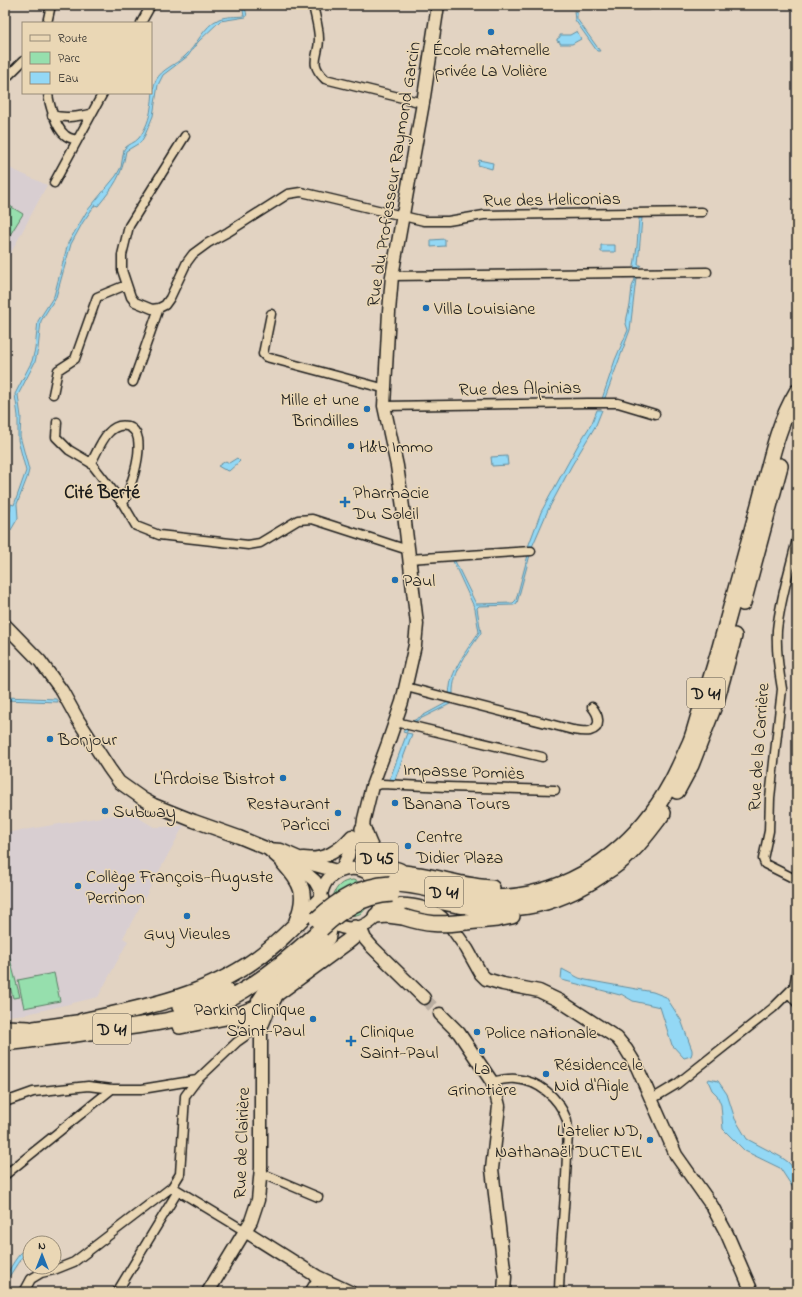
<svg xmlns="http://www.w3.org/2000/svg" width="802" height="1297" viewBox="0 0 802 1297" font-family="'Indie Flower',sans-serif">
<rect width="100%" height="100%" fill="#e2d3c2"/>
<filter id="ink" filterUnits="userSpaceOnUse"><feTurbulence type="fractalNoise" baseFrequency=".025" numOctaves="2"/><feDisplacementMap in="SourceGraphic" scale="8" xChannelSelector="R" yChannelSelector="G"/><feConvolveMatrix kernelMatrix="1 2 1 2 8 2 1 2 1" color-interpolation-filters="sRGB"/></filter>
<g filter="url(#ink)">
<path fill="#d8ced1" d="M 5,166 L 47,185 L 5,264 Z
M 137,811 L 139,818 L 154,827 L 173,827 L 184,825 L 123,938 L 128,941 L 98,997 L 27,1014 L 5,1016 L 5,833 Z"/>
<path fill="#96dfad" stroke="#597e64" d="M 5,203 L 23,214 L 5,243 Z
M 353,880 C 367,884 366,891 369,903 C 364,914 357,917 345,915 L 333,897 C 336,886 342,881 353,880 Z
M 5,940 L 20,997 L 13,998 L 5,967 Z
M 54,973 L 60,1001 L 24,1008 L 18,980 Z"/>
<path fill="#93d8f5" stroke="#638d9e" d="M 242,5 L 245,5 C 244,9 248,13 246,17 L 220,21 L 198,42 L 188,56 L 163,75 L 158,85 L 153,116 L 145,135 L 141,142 L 126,151 C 122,176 114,186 98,206 L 95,205 L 83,222 L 71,244 L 56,297 L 41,321 L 38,349 L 35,362 L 18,395 L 21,417 L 20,436 L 29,470 L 27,478 L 17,504 L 18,518 L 11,530 L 5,536 L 5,522 L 10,511 L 11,504 L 14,505 L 26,471 L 18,440 L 18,416 L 15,394 L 32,361 L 35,349 L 38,321 L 54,296 L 68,243 L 87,211 L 116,176 L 121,167 L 124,149 C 128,144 135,143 139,138 C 145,130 150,118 151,107 C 153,99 152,88 156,80 C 162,69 175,65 184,57 C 197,46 203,26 219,19 C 227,16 236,17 244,16 Z
M 574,11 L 577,12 L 577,19 L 600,51 L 597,51 L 575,20 Z
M 577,31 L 581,39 L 572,44 L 560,44 L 560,42 L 557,41 L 557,39 L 560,37 L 560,35 L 570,35 Z
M 479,160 L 493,163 L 492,169 L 478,165 Z
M 639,218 L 642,218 L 638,265 L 641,265 L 637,270 L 630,330 L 605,398 L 602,399 L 615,360 L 628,330 L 626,324 L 627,317 L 630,305 L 632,287 L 635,279 L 635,270 L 634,266 L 637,246 Z
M 445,239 L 445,246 L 431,247 L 431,240 Z
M 601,245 L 615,245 L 615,252 L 601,252 Z
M 597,410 L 602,410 L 596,425 L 572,465 L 548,510 L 532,547 L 528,547 L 541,512 L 578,445 L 592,423 Z
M 507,456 L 508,465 L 492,466 L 491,457 Z
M 237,458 L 240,461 L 229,471 L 223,469 L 218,466 L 226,461 L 229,463 Z
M 528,555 L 530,555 L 517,603 L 514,605 L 479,606 L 477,608 L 481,633 C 469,650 452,672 453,694 L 449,693 C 450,691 449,689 450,687 C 451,671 470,645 479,632 L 475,609 L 452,559 L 454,559 L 476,604 L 513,603 L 516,600 Z
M 5,697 L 56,699 L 58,702 L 5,700 Z
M 448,702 L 452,703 L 412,723 L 406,733 L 403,732 L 409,723 Z
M 407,733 L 412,734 L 394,782 L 389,781 Z
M 562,969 L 579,978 L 586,980 L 653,992 L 666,997 L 681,1020 L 692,1050 L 692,1053 L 691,1056 L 684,1058 L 672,1045 L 660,1007 L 633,1001 L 621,994 L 620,995 L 562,980 L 561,979 Z
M 709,1079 L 718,1081 L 727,1094 L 735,1119 L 747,1139 L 781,1157 L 788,1162 L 797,1172 L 797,1194 L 780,1168 L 745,1151 L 723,1129 L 721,1105 L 717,1095 L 712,1090 L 708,1081 Z
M 22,1252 L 30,1252 L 30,1254 C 28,1254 25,1254 24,1255 C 21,1257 8,1279 5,1283 C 5,1275 16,1257 22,1252 Z"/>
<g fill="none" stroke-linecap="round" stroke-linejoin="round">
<path stroke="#baaea1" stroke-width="12" stroke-dasharray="12 6" stroke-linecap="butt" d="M 424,998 L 440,1014"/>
<defs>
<path id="street" d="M 313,5 C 315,16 319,28 319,39 C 319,58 308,62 325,79 L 423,103
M 634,5 L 648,5
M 47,23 L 51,5
M 141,23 L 151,5
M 5,79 L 23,61
M 48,93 C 49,104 56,128 65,135 C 68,138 73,139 77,140
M 52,115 C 66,119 78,116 91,114
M 185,136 L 129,226 L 122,255 L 122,270 L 131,297 L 135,302 L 152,309 L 159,308 L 165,305 L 170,298 L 187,262 L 193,254 L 208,243 L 228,232 L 288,194 L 301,192 L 310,194 L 424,221 L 448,221 L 484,215 L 702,212
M 54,183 L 103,93
M 392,276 L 707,272
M 271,314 L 263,354 L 266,357 L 386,389
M 133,382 L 159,308
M 53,394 L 58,370 L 75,359 L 97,297 L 126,285
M 384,406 L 588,403 L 618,403 L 655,414
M 57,422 L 56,437 L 69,450 L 91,463 L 123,504 L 136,526 L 159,535 L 248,545 L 260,543 L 298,520 L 312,519 L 408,550
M 91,463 C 99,449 107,422 127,426 C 133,428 137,433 138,439 C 141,458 131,487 123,504
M 797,539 C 790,569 780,600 777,630 C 776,648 779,672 782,689 L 770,798 L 769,831 L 763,859 L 765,864 L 797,880
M 409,559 L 531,551
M 406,687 L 573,730 C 579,731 585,732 590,731 C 603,727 598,714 592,707
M 396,722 L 542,757
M 372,786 L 382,784 L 447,787 L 555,790
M 789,993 L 797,1003
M 492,1082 C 500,1080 508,1078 516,1079 C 539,1081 558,1097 566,1118 C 570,1128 567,1141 567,1152 C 566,1198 560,1245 559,1292
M 652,1099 L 677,1084 L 773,1008 L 794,987 L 797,968
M 5,1102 L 33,1092 L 88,1086 L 112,1089 L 142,1089 L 197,1080
M 261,1173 L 318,1197
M 5,1175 L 112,1089
M 174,1188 L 245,1231
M 318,1277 L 324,1292
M 24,1292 L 31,1279 L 41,1273 L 54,1270 L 74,1262 L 172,1187 L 180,1174 L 185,1096 L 197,1080 L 237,1042 L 261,1025
M 117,1292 L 178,1191
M 309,1292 L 318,1277"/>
<path id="secondary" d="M 5,625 L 40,661 L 62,691 L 78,720 L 109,768 L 119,782 L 143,799 L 154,805 L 194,821 L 239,837 L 268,849 L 284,863 L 308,875 L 315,881 L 321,892
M 268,849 L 281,850 L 315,865 L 337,871
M 303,858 C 324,861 339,851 352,836
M 341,870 L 348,856 L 352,838
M 365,871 L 361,842 L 364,819 L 372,786 L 388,743 L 402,702 L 415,645 L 417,624 L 404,514 L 397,466 L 384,406 L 389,312 L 392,276 L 423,103 L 438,5
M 321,897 C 323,872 351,861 371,875
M 381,904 C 401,905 426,903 442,918
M 335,924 C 352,934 374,926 380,908
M 360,927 L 365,939 L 372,947 L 424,998
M 452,928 L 467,949 L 481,974 L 486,979 L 503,984 L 539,991 L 560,1001 L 617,1038 L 626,1049 L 637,1067 L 676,1155 L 712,1206 L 727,1234 L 752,1292
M 440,1014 L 459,1033 L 492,1082 L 496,1094 L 499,1106 L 492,1169 L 505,1277 L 504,1292
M 245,1231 L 318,1277 L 350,1292
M 208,1292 L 251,1221 L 258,1200 L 261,1168 L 261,1031 L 258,1007 L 258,1001 L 266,989 L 326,942 L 329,938 L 331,927"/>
<path id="highway" d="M 743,603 L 780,466
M 677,791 L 691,765 L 717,698 L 734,636
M 363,829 C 368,842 372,856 385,865 C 389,868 395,869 400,871
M 284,863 C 302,883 308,894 297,921
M 370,874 C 386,872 403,872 419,875 C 444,879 467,887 492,888
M 390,884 C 411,883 431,890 452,894 C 477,899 504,899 529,894 C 590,882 642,837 671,783 C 678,770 684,756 690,743 C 694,734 696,724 699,715 C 706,694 713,672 719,651 C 733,601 746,551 760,501 C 770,464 777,425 797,392
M 443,902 C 504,916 552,909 603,874 C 614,867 624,860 632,851 C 644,839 653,826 663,813
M 376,916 L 388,915 L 403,917
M 466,922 L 497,919 L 512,916
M 180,1007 L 201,1000 L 225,989
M 233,1016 L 261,1024 L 269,1005 L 274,998
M 82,1021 C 143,1008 205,996 256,959 C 280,942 300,920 321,899
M 180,1026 L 241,1014 L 258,1007 L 347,942 L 353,937 L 355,928
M 5,1028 L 29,1029
M 34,1029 L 91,1021
M 5,1043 C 39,1039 73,1034 107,1030 C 140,1025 174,1022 205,1010 C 250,992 286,961 321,929"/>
</defs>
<use href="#street" stroke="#1c1c1c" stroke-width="11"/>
<use href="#secondary" stroke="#1c1c1c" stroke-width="15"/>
<use href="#highway" stroke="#1c1c1c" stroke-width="18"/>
<use href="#street" stroke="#ead7b5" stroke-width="8"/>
<use href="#secondary" stroke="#ead7b5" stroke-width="12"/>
<use href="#highway" stroke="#ead7b5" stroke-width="15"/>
<defs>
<path id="highway-bridge" d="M 403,917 C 428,925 440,925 466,922
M 317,919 C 339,899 360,886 390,884
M 321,929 C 342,909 363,896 392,894"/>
</defs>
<use href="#highway-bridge" stroke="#1c1c1c" stroke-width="18" stroke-linecap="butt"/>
<use href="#highway-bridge" stroke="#ead7b5" stroke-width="15"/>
</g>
</g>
<g fill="#1f6fb2" stroke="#ead7b5" stroke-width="1.5">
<circle cx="491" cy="32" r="4"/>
<circle cx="426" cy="308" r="4"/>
<circle cx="367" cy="409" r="4"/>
<circle cx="351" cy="446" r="4"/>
<path d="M343 496h4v4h4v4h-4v4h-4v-4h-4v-4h4z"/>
<circle cx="395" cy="580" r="4"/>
<circle cx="50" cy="739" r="4"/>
<circle cx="283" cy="778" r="4"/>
<circle cx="395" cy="803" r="4"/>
<circle cx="105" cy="811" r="4"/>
<circle cx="338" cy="813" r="4"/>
<circle cx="408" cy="846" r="4"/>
<circle cx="78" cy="886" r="4"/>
<circle cx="187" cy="916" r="4"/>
<circle cx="313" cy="1019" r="4"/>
<circle cx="477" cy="1032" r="4"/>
<path d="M349 1035h4v4h4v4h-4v4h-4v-4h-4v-4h4z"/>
<circle cx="482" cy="1051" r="4"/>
<circle cx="546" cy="1074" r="4"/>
<circle cx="650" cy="1140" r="4"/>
</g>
<g text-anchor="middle" stroke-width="3" stroke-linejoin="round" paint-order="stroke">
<g fill="#ead7b5" stroke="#5a544a" stroke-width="1">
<rect x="687" y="678" width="38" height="30" rx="3"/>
<rect x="356" y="843" width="42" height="30" rx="3"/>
<rect x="425" y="877" width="38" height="30" rx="3"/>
<rect x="93" y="1014" width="38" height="30" rx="3"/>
</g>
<g font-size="17" font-weight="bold" fill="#1c1c1c">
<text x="706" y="699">D 41</text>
<text x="377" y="864">D 45</text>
<text x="444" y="898">D 41</text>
<text x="112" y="1035">D 41</text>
</g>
<g font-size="18" fill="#1c1c1c" stroke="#ead7b5" text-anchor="start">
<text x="491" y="55" text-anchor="middle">École maternelle<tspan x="491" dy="21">privée La Volière</tspan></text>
<text x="434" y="314">Villa Louisiane</text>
<text x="359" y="405" text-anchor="end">Mille et une<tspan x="359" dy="21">Brindilles</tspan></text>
<text x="359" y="452">H&amp;b Immo</text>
<text x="353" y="498">Pharmacie<tspan x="353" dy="21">Du Soleil</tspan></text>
<text x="403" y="586">Paul</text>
<text x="58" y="745">Bonjour</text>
<text x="275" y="784" text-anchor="end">L'Ardoise Bistrot</text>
<text x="330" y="809" text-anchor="end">Restaurant<tspan x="330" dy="21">Par'icci</tspan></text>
<text x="403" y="809">Banana Tours</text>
<text x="113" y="817">Subway</text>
<text x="416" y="842">Centre<tspan x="416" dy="21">Didier Plaza</tspan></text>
<text x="86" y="882">Collège François-Auguste<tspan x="86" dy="21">Perrinon</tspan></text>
<text x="187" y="939" text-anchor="middle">Guy Vieules</text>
<text x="305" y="1015" text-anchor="end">Parking Clinique<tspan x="305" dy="21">Saint-Paul</tspan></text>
<text x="360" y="1037">Clinique<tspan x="360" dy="21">Saint-Paul</tspan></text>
<text x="485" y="1038">Police nationale</text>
<text x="554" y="1070">Résidence le<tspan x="554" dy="21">Nid d'Aigle</tspan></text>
<text x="482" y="1074" text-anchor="middle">La<tspan x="482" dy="21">Grinotière</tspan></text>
<text x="642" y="1136" text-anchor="end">L'atelier ND,<tspan x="642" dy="21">Nathanaël DUCTEIL</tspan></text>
</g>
<g font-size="18" fill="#1c1c1c" stroke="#ead7b5">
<text transform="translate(393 174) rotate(-81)" y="6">Rue du Professeur Raymond Garcin</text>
<text transform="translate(552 199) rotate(-1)" y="6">Rue des Heliconias</text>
<text transform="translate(520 388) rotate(-1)" y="6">Rue des Alpinias</text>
<text transform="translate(758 747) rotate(-86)" y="6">Rue de la Carrière</text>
<text transform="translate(464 771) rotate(2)" y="6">Impasse Pomiès</text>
<text transform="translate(241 1143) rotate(-88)" y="6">Rue de Clairière</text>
</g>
<g font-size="19" font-weight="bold" fill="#1c1c1c" stroke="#ead7b5">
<text x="102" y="498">Cité Berté</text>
</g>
</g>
<rect width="802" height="1297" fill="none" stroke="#ead7b5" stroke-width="20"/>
<rect x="10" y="10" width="782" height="1277" fill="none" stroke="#1c1c1c" stroke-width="1.5" filter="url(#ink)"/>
<rect x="22" y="22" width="130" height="72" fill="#ead7b5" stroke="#988c78"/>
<rect x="30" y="35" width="20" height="6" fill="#ead7b5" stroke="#988c78"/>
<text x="58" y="42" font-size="12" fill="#1c1c1c">Route</text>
<rect x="30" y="52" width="20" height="12" fill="#96dfad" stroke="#988c78"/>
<text x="58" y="62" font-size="12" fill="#1c1c1c">Parc</text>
<rect x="30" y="72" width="20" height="12" fill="#93d8f5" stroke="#988c78"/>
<text x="58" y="82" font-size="12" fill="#1c1c1c">Eau</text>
<g transform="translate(42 1255)"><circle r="19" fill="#ead7b5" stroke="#988c78"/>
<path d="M0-3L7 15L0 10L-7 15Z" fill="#1f6fb2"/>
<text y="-6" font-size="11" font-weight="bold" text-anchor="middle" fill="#1c1c1c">N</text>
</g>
</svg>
